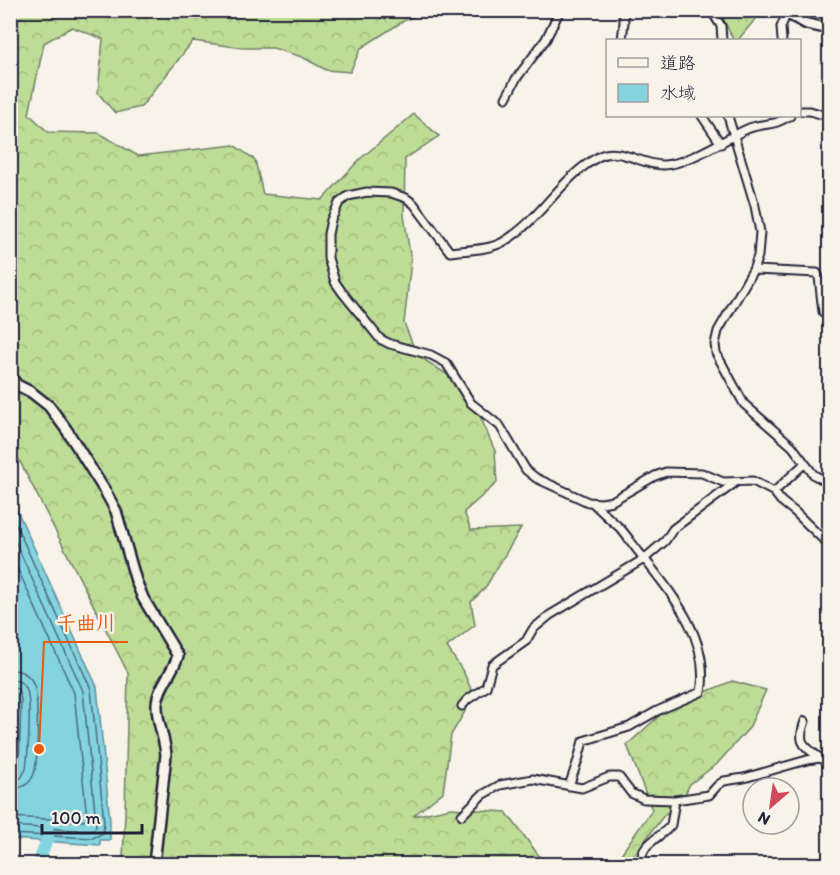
<svg xmlns="http://www.w3.org/2000/svg" width="840" height="875" viewBox="0 0 840 875" font-family="Itim,'Klee One',sans-serif">
<defs>
<pattern id="forest-crowns" width="20" height="18" patternUnits="userSpaceOnUse" patternTransform="scale(1.5)"><rect width="20" height="18" fill="#bddc95"/><path d="M2 6a3 3 0 1 1 6 0M12 15a3 3 0 1 1 6 0" fill="none" stroke="#a2bc81"/></pattern>
</defs>
<rect width="100%" height="100%" fill="#f7f3e8"/>
<filter id="ink" filterUnits="userSpaceOnUse"><feTurbulence type="fractalNoise" baseFrequency=".0167" numOctaves="2"/><feDisplacementMap in="SourceGraphic" scale="12" xChannelSelector="R" yChannelSelector="G"/><feConvolveMatrix kernelMatrix="1 2 1 2 8 2 1 2 1" color-interpolation-filters="sRGB"/></filter>
<g filter="url(#ink)">
<path fill="url(#forest-crowns)" stroke="#707f68" stroke-width="1.5" d="M 11,11 L 429,11 L 405,20 L 361,48 L 350,72 L 326,70 L 302,57 L 273,48 L 243,48 L 193,41 L 141,107 L 115,113 L 98,93 L 103,39 L 72,27 L 44,43 L 29,114 L 48,132 L 99,133 L 138,156 L 234,145 L 255,160 L 263,194 L 322,200 L 360,159 L 414,114 L 439,136 L 405,159 L 404,215 L 411,261 L 404,323 L 417,355 L 468,388 L 495,451 L 497,483 L 464,512 L 471,530 L 521,528 L 485,588 L 471,602 L 475,625 L 447,647 L 464,673 L 474,696 L 451,735 L 443,792 L 413,816 L 451,808 L 506,812 L 540,857 L 567,864 L 121,864 L 123,857 L 125,814 L 128,673 L 11,444 Z
M 720,11 L 762,11 L 738,40 L 733,40 Z
M 732,681 L 766,690 L 749,728 L 717,764 L 690,784 L 679,806 L 665,814 L 627,864 L 614,864 L 652,810 L 627,745 L 669,707 Z"/>
<path fill="#84d4e0" stroke="#5d8d9e" stroke-width="1.5" d="M 11,497 L 97,687 L 110,821 L 110,840 L 100,840 L 100,845 L 11,839 L 10,789 L 13,786 L 15,699 L 10,682 Z"/>
<g fill="none" stroke-linecap="round" stroke-linejoin="round">
<path stroke="#49697d" stroke-width="1.5" d="M 10,512 L 91,689 L 104,822 L 103,833 L 93,838 L 10,834
M 10,530 L 83,691 L 96,822 L 96,827 L 90,831 L 10,826
M 10,552 L 74,693 L 87,818 L 84,821 L 10,817
M 10,670 C 20,670 29,674 33,683 C 39,694 39,765 33,776 C 29,785 20,789 10,789
M 10,679 C 17,680 23,682 26,688 C 32,701 28,754 26,769 L 21,778 L 10,780
M 10,687 L 18,689 L 21,699 L 19,767 L 16,772 L 10,773"/>
<path stroke="#84d4e0" stroke-width="12" d="M 38,864 L 48,837 L 47,826"/>
<defs>
<path id="street" d="M 711,10 L 721,26 L 722,40
M 821,10 L 830,20
M 622,40 L 624,22 L 623,10
M 782,40 L 781,27 L 786,15
M 506,98 L 516,79 L 546,39 L 560,10
M 800,111 L 810,111 L 830,117
M 702,116 L 721,144
M 728,116 L 755,206 L 760,232 L 758,256 L 753,270 L 718,331 L 715,344 L 716,353 L 744,404 L 792,446 L 814,475 L 830,483
M 790,116 C 785,118 779,122 774,123 C 765,125 756,125 747,129 C 725,139 688,164 664,165 C 642,166 619,145 598,157 C 560,178 541,220 503,242 C 489,250 466,250 450,252 L 414,204 L 406,198 L 391,193 L 367,192 L 348,196 L 339,203 L 331,220 L 328,234 L 328,258 L 335,282 L 342,292 L 380,339 L 390,344 L 431,355 L 446,363 L 471,403 L 500,426 L 526,470 L 536,478 L 588,502 L 602,503 L 612,501 L 655,476 L 666,472 L 702,473 L 723,482 L 753,481 L 774,492 L 781,501 L 795,512 L 830,546
M 753,270 L 817,273 L 819,277 L 823,312 L 830,318
M 774,492 L 804,464
M 462,706 L 467,700 L 486,687 L 492,665 L 526,641 L 533,629 L 550,615 L 644,559 L 665,541 L 673,529 L 736,482
M 805,721 C 797,743 803,745 820,758
M 569,786 L 578,760 L 583,741 L 629,727 L 657,711 L 701,692 C 711,640 672,594 643,557 C 635,548 628,537 620,528 C 611,520 602,512 593,503
M 462,815 L 482,795 L 500,785 L 533,779 L 582,788 L 609,777 L 619,777 L 631,793 L 644,799 L 675,800 L 709,795 L 718,785 L 724,781 L 744,778 L 807,760 L 820,758 L 830,763
M 642,864 C 638,844 661,838 671,825 L 675,800"/>
<path id="secondary" d="M 780,10 L 807,24 L 830,29
M 10,376 L 17,385 L 31,392 L 49,406 L 66,429 L 105,491 L 116,511 L 136,581 L 143,598 L 178,656 C 173,672 158,687 157,704 C 156,720 165,738 166,755 L 154,864"/>
</defs>
<use href="#street" stroke="#22223b" stroke-width="11"/>
<use href="#secondary" stroke="#22223b" stroke-width="14"/>
<use href="#street" stroke="#f7f3e8" stroke-width="7"/>
<use href="#secondary" stroke="#f7f3e8" stroke-width="9"/>
</g>
</g>
<path fill="none" stroke="#e8590c" stroke-width="2" d="M39 749L44 642H128"/>
<circle fill="#e8590c" stroke="#f7f3e8" stroke-width="2" cx="39" cy="749" r="6"/>
<g font-size="20" text-anchor="middle" font-weight="bold" fill="#e8590c" stroke="#f7f3e8" stroke-width="4.5" stroke-linejoin="round" paint-order="stroke">
<text x="86" y="630">千曲川</text>
</g>
<rect width="840" height="875" fill="none" stroke="#f7f3e8" stroke-width="36"/>
<rect x="18" y="18" width="804" height="839" fill="none" stroke="#22223b" stroke-width="2" filter="url(#ink)"/>
<rect x="606" y="39" width="195" height="78" fill="#f7f3e8" stroke="#a29fa3" stroke-width="1.5"/>
<rect x="618" y="58" width="30" height="9" fill="#f7f3e8" stroke="#a29fa3" stroke-width="1.5"/>
<text x="660" y="69" font-size="18" fill="#22223b">道路</text>
<rect x="618" y="84" width="30" height="18" fill="#84d4e0" stroke="#a29fa3" stroke-width="1.5"/>
<text x="660" y="99" font-size="18" fill="#22223b">水域</text>
<g transform="translate(771 806) rotate(209)"><circle r="28" fill="#f7f3e8" stroke="#a29fa3" stroke-width="1.5"/>
<path d="M0-4.5L10 22L0 15L-10 22Z" fill="#d1495b"/>
<text y="-9" font-size="16" font-weight="bold" text-anchor="middle" fill="#22223b">N</text>
</g>
<path d="M42 824v9h100v-9" fill="none" stroke="#22223b" stroke-width="3"/>
<text x="51" y="824" font-size="18" fill="#22223b" stroke="#f7f3e8" stroke-width="4.5" paint-order="stroke">100 m</text>
</svg>
